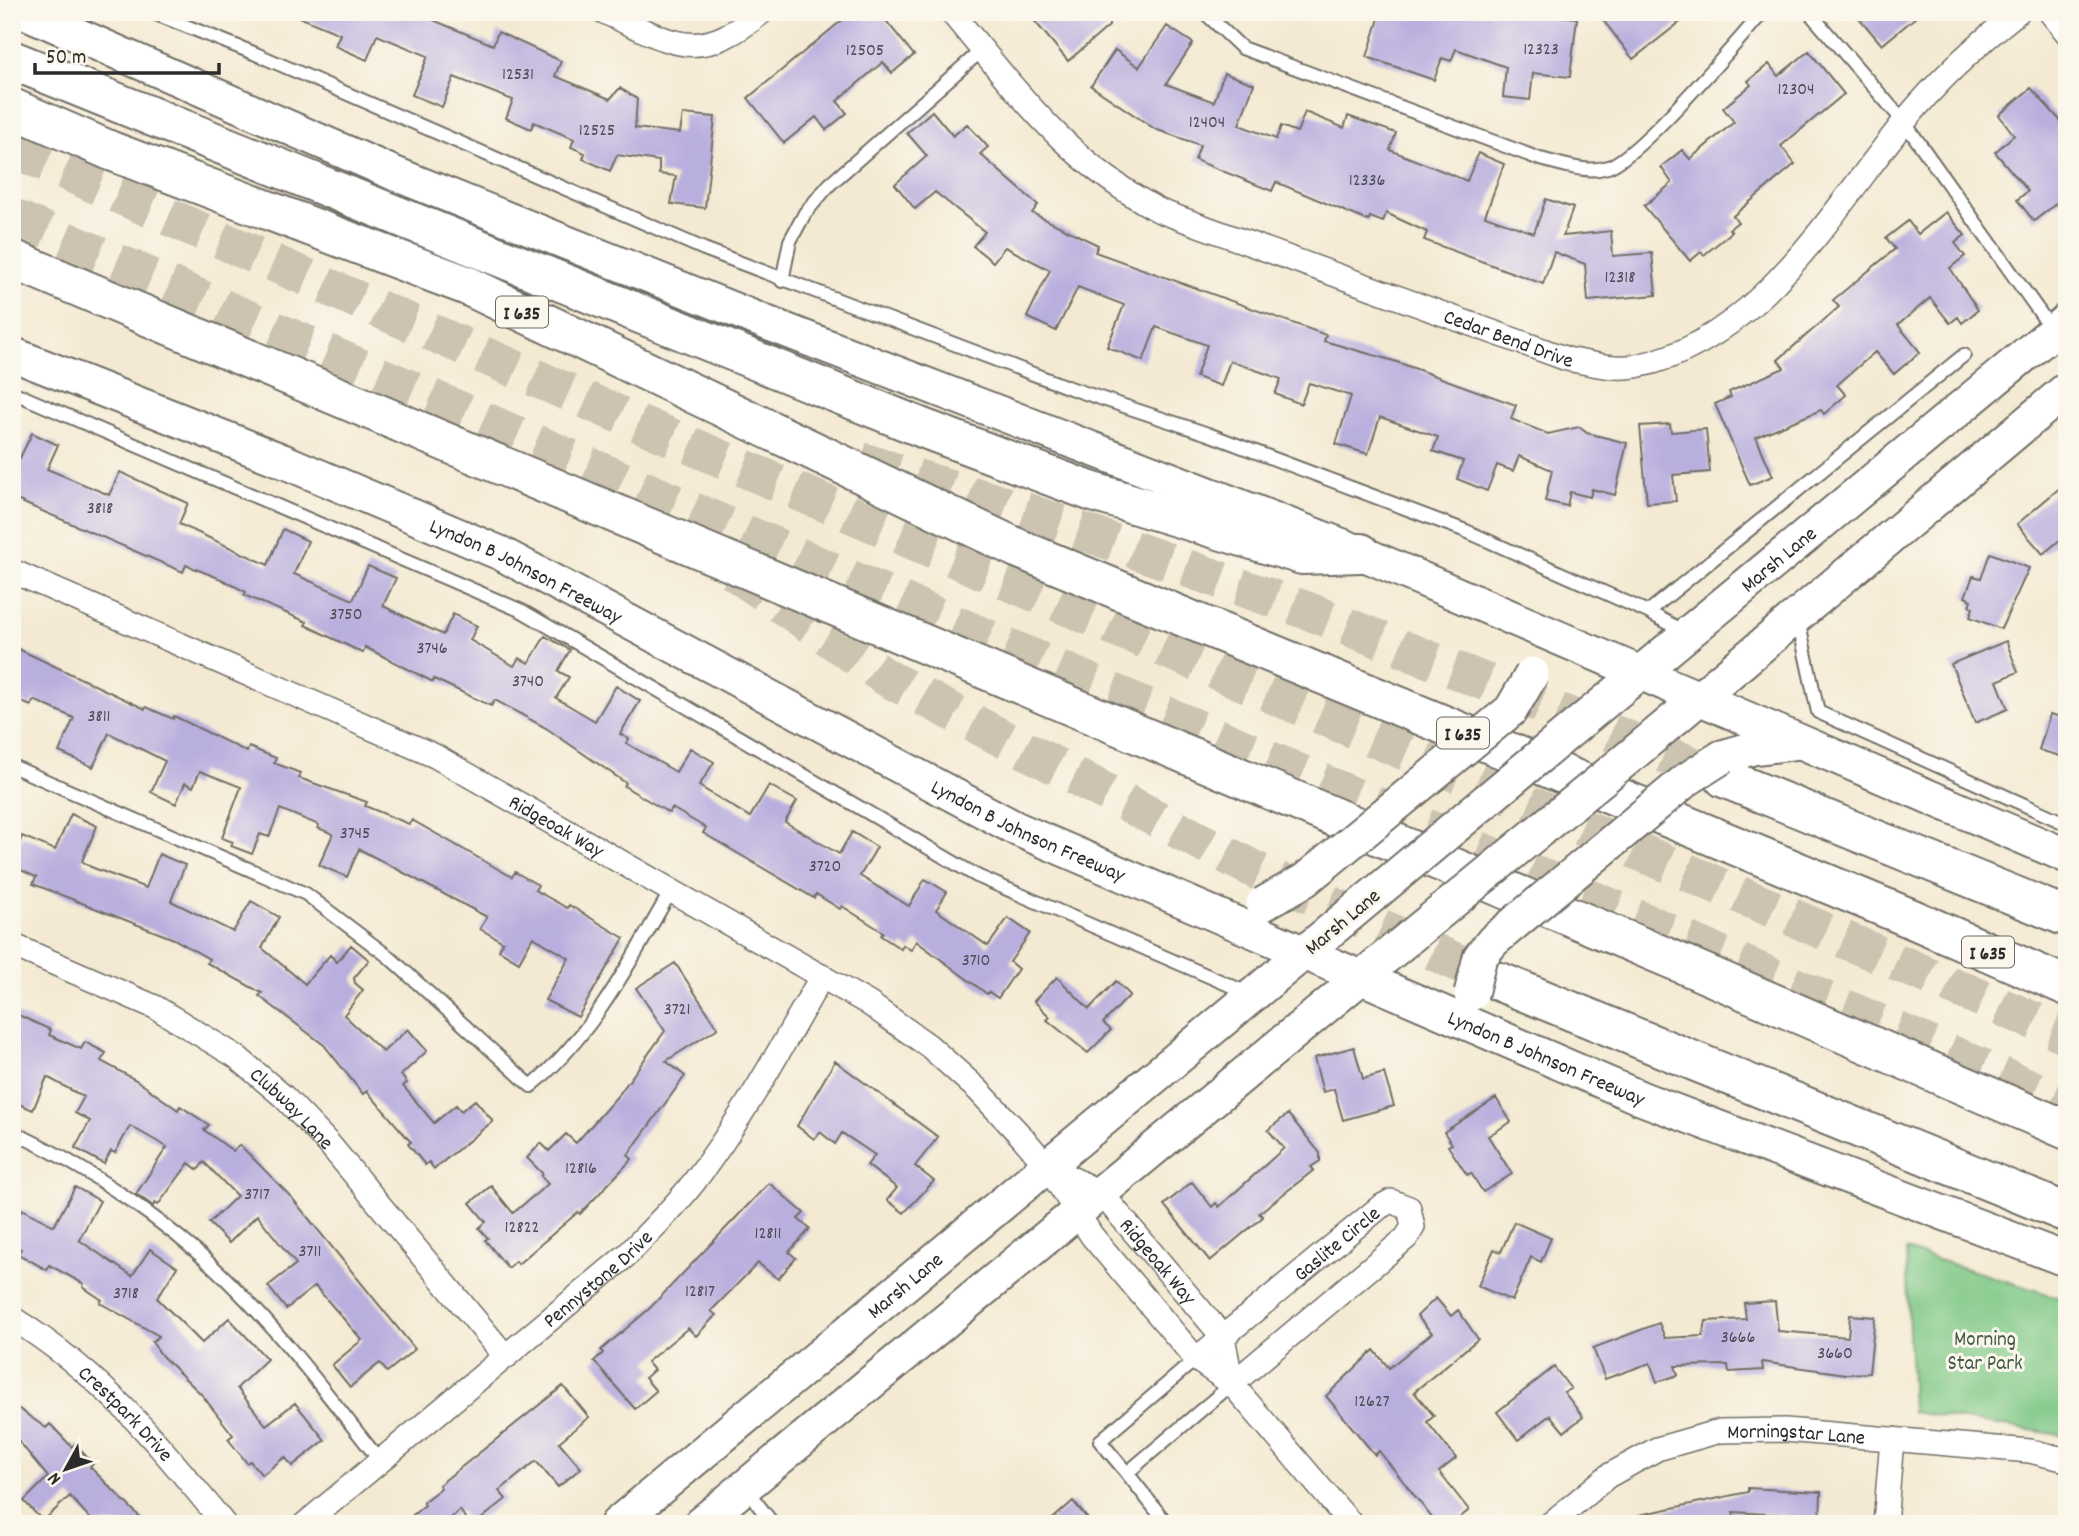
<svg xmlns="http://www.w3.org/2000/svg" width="2079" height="1536" viewBox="0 0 2079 1536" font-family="Dekko,sans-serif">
<rect width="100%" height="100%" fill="#fbf7ec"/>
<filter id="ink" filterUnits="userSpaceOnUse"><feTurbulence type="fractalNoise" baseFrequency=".0143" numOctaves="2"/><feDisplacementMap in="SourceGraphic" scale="14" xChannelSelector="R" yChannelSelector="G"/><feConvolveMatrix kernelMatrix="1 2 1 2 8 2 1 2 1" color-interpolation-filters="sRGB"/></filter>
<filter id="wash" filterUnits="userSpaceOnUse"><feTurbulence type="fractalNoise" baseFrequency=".00686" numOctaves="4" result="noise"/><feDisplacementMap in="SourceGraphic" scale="28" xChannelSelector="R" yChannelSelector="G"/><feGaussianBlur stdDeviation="1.57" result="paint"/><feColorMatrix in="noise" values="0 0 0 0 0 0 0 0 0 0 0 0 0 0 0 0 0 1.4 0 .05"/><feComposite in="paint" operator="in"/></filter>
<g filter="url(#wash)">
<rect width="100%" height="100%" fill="#f4ead3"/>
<path fill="#7ec886" stroke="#547a58" stroke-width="2" d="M 1906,1250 L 2067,1300 L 2067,1436 L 1912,1412 Z"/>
<g id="blocks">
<path fill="#b9afde" d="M 287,12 L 414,12 L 493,45 L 498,32 L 561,61 L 555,76 L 610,99 L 620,88 L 637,99 L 635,128 L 680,133 L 683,114 L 715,117 L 705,208 L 671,204 L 676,176 L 659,174 L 659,161 L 617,155 L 610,171 L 583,159 L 585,153 L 571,147 L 574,139 L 534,122 L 531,129 L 506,118 L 513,100 L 454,77 L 442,107 L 412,95 L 428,56 L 377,35 L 367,60 L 335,46 L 340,34 Z
M 852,12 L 879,12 L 914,55 L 892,73 L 883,62 L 837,101 L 847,113 L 826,130 L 816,117 L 784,143 L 748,98 Z
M 1027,12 L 1103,12 L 1109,19 L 1109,26 L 1068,61 Z
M 1381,12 L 1522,12 L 1577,18 L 1570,77 L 1533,73 L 1530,100 L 1503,97 L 1506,67 L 1456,49 L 1451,61 L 1442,58 L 1434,80 L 1367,57 Z
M 1597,12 L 1693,12 L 1633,59 Z
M 1854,12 L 1922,12 L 1882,45 Z
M 1167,26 L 1193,43 L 1166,84 L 1214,102 L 1224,73 L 1254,84 L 1239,125 L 1276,139 L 1281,126 L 1297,132 L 1305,112 L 1344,128 L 1348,116 L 1396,133 L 1390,150 L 1467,181 L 1478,153 L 1504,164 L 1485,216 L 1534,233 L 1546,199 L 1573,208 L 1563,236 L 1611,231 L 1613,256 L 1652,253 L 1656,295 L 1588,301 L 1585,264 L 1554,252 L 1543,284 L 1424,240 L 1427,232 L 1386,213 L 1383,222 L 1370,217 L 1368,221 L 1276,182 L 1272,191 L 1195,160 L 1200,145 L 1155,129 L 1091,86 L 1115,50 L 1139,67 Z
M 1809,51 L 1844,94 L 1781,146 L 1795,164 L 1733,216 L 1738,222 L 1729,229 L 1732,232 L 1704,255 L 1701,252 L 1690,261 L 1644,206 L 1672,183 L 1661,167 L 1682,150 L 1690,159 L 1734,122 L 1723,108 L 1751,85 L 1748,81 L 1769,64 L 1778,76 Z
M 2031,88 L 2067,128 L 2067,195 L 2034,221 L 2017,200 L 2028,191 L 1995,152 L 2014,135 L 1999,115 Z
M 932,111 L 953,136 L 967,124 L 988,147 L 980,154 L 1038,205 L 1032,213 L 1098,245 L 1095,252 L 1326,335 L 1324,341 L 1394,361 L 1516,405 L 1511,419 L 1548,434 L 1579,427 L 1587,433 L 1627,443 L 1615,495 L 1592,489 L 1590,497 L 1570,492 L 1567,506 L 1545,501 L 1552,470 L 1519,456 L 1513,471 L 1497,465 L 1487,491 L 1457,479 L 1463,461 L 1433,451 L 1438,437 L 1380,417 L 1368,454 L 1336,444 L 1351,396 L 1309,383 L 1301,404 L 1275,394 L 1281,379 L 1230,361 L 1221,386 L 1196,377 L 1207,345 L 1156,327 L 1143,361 L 1107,347 L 1124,305 L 1078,287 L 1056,331 L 1027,317 L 1050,270 L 1005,247 L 993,262 L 973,246 L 985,232 L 935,192 L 915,209 L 895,184 L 927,156 L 907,133 Z
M 1946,212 L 1965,235 L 1955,243 L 1965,256 L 1950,268 L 1978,310 L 1962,323 L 1958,317 L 1950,323 L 1930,298 L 1898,325 L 1920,352 L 1894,374 L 1875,352 L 1837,385 L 1846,395 L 1824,414 L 1821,410 L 1756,437 L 1773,476 L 1750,485 L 1715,404 L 1731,397 L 1729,392 L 1784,368 L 1778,360 L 1839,307 L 1833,300 L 1895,249 L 1886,238 L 1908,221 L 1918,234 Z
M 1670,424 L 1671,432 L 1706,429 L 1710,472 L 1673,475 L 1676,501 L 1647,503 L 1640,426 Z
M 32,433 L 58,445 L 47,469 L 109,495 L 120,472 L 188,503 L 179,524 L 268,565 L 283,529 L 308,541 L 294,574 L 353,600 L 368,566 L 396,578 L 383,606 L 443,635 L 453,614 L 477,626 L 470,640 L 514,666 L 519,658 L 529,663 L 545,636 L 570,650 L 558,671 L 569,677 L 556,698 L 595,721 L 616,686 L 640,701 L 620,734 L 629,739 L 626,743 L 676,772 L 690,748 L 714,762 L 699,786 L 750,817 L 769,785 L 797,801 L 785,822 L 839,854 L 852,832 L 877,847 L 860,876 L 909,906 L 925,879 L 947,892 L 936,910 L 988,946 L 1008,918 L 1030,933 L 1010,962 L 1018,969 L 998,998 L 989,992 L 987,994 L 916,941 L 911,950 L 903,945 L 901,949 L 881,936 L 883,932 L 842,906 L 840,909 L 816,894 L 814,898 L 703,833 L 706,828 L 672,808 L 669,813 L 624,786 L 626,783 L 546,728 L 495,700 L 491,706 L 434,679 L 433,682 L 365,647 L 363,653 L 305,625 L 307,622 L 244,595 L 246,592 L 221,579 L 186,565 L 183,572 L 12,498 L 12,455 L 20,458 Z
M 2067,482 L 2067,534 L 2043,554 L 2017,524 Z
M 1990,553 L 2029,568 L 2001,629 L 1970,617 L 1973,608 L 1969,606 L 1971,600 L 1965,597 L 1973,576 L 1981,578 Z
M 2006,641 L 2018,672 L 1997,681 L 2008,709 L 1975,723 L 1951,664 Z
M 12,646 L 145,709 L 146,707 L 173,719 L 174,716 L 247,752 L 249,747 L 276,758 L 274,763 L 300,773 L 299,778 L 367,802 L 365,806 L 409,824 L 412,820 L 512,877 L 515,872 L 538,885 L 535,890 L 567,908 L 569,905 L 624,938 L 578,1017 L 545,1000 L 569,958 L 533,937 L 519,962 L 499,950 L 503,942 L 480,929 L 487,917 L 359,849 L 347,877 L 319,865 L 333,834 L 318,828 L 319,825 L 280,809 L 269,837 L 260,834 L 252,854 L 231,846 L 233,842 L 222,838 L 241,787 L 200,771 L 193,787 L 185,783 L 176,804 L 151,792 L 165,761 L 109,733 L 93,767 L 59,752 L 74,718 L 34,700 L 31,706 L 12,698 Z
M 2050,714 L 2067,719 L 2067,758 L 2039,750 Z
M 71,814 L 97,826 L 82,861 L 91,867 L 146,888 L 159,854 L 185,865 L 171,901 L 233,932 L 251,901 L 279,917 L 262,948 L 305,984 L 330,955 L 337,962 L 351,945 L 369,960 L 354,978 L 355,983 L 363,990 L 344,1015 L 383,1052 L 408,1029 L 427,1051 L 401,1075 L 407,1083 L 403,1086 L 434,1123 L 456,1105 L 461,1111 L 475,1100 L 493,1121 L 434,1169 L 429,1162 L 425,1165 L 408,1144 L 411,1142 L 367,1091 L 363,1094 L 324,1045 L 259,996 L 262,993 L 207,963 L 209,959 L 174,939 L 33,884 L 36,877 L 12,866 L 22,836 L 55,850 Z
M 675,963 L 718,1028 L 666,1061 L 685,1076 L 628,1155 L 632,1159 L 580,1214 L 578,1212 L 518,1264 L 516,1261 L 508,1268 L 485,1240 L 488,1238 L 479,1228 L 486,1222 L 470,1203 L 491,1186 L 513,1213 L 548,1184 L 541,1176 L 543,1174 L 527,1158 L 541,1143 L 549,1151 L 566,1134 L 576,1143 L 620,1093 L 665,1031 L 636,988 Z
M 1057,977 L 1089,1009 L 1116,981 L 1130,995 L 1103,1023 L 1111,1030 L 1088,1053 L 1047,1020 L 1050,1017 L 1034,1001 Z
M 12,1012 L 51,1030 L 49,1035 L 81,1049 L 85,1042 L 106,1053 L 101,1061 L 136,1080 L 178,1110 L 180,1106 L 209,1125 L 204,1130 L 233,1151 L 240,1145 L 292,1198 L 415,1349 L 387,1372 L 380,1363 L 350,1387 L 332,1365 L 362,1340 L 315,1286 L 286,1309 L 268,1286 L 296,1264 L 257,1215 L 229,1243 L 209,1223 L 237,1196 L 204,1162 L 198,1170 L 189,1163 L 158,1205 L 155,1203 L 153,1206 L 136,1194 L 167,1147 L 130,1126 L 115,1153 L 111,1151 L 104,1164 L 75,1148 L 90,1121 L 75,1113 L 84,1097 L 47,1077 L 33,1110 L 12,1101 Z
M 1354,1047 L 1363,1079 L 1384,1073 L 1394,1106 L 1343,1120 L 1334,1089 L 1323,1092 L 1314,1058 Z
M 835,1061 L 938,1137 L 915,1166 L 934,1181 L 904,1213 L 887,1200 L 897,1188 L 867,1165 L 875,1155 L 842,1133 L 835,1144 L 820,1132 L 814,1139 L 797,1126 Z
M 1496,1098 L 1511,1122 L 1488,1136 L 1512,1174 L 1483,1192 L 1471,1173 L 1467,1175 L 1448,1146 L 1452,1144 L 1444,1132 Z
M 1288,1114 L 1320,1153 L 1320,1161 L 1311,1167 L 1314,1170 L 1259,1213 L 1263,1217 L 1210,1261 L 1164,1205 L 1192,1182 L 1212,1207 L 1216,1203 L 1219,1207 L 1284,1148 L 1268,1130 Z
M 769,1183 L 804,1213 L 798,1219 L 810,1229 L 789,1252 L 796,1258 L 778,1279 L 758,1263 L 711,1311 L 716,1315 L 696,1336 L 688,1328 L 647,1362 L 654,1370 L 645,1378 L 656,1391 L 635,1409 L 594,1361 L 603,1353 L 601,1350 L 649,1309 Z
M 75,1187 L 100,1201 L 79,1240 L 132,1276 L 150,1249 L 177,1267 L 157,1298 L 202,1343 L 229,1318 L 267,1359 L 237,1388 L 266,1425 L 295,1403 L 325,1440 L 292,1466 L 285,1457 L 262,1475 L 250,1461 L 247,1463 L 228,1439 L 233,1435 L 202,1395 L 162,1356 L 152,1342 L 159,1336 L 100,1303 L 102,1300 L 83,1287 L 84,1284 L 49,1265 L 47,1270 L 18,1254 L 21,1249 L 12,1244 L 12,1226 L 22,1209 L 54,1226 Z
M 1514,1222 L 1551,1238 L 1541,1262 L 1531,1257 L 1512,1301 L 1478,1286 L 1494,1249 L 1501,1252 Z
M 1436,1298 L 1451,1316 L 1458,1310 L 1478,1339 L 1414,1392 L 1434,1416 L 1427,1422 L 1456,1458 L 1439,1472 L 1469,1510 L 1452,1524 L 1437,1524 L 1379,1451 L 1375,1455 L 1326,1396 L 1374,1350 L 1389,1368 L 1432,1333 L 1417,1316 Z
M 1775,1301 L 1778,1331 L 1848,1337 L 1850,1315 L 1875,1317 L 1869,1373 L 1846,1374 L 1762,1362 L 1763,1370 L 1729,1372 L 1728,1365 L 1675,1366 L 1678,1375 L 1657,1382 L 1650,1363 L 1605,1379 L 1593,1348 L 1659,1323 L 1665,1338 L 1703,1336 L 1706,1321 L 1746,1319 L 1744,1303 Z
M 1554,1367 L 1571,1389 L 1564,1392 L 1583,1417 L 1564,1432 L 1550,1415 L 1518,1440 L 1497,1412 Z
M 563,1386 L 589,1417 L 559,1442 L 581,1468 L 558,1487 L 536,1461 L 499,1491 L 506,1499 L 475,1524 L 469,1524 L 460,1510 L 444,1524 L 402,1524 L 425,1505 L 423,1502 L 441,1488 L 439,1485 Z
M 12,1404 L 46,1428 L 50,1424 L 72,1447 L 75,1444 L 93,1464 L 90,1467 L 147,1524 L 95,1524 L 70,1496 L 43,1521 L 24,1501 L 48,1477 L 12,1433 Z
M 1748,1488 L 1821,1492 L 1820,1524 L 1785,1524 L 1785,1515 L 1733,1512 L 1736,1524 L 1640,1524 L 1639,1515 L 1748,1492 Z
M 1073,1501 L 1092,1524 L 1047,1524 Z"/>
</g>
</g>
<g filter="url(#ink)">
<use href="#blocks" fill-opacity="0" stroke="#716e66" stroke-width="2"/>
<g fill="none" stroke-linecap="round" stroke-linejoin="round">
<path stroke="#ccc4b1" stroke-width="38" stroke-dasharray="38 19" stroke-linecap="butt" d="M 12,148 L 638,423 L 2067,1035
M 12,217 L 2067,1104
M 861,461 L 1027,512 L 1311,612 L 1724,778
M 733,571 L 887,678 L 1257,871 L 1500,982"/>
<defs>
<path id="lane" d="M 151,12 L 256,54 L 704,249 L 1070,388 L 1208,434 L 1466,531 L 1648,612 L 1685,632
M 1204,12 L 1242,48 L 1540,159 C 1561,164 1586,174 1608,167 C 1638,158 1738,41 1763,12
M 1809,12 L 1904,122 L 2053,331
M 782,281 L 790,241 L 805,213 L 830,184 L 982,50
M 12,392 L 522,611 L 977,876 L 1250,994
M 1648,612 L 1964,355
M 1798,620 L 1818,712 L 2067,824
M 12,766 L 306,894 L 389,957 L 531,1086 C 595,1033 631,960 672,889
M 12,1132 C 85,1165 169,1223 226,1279 C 283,1335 331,1399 380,1461
M 1196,1359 L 1100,1441 L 1127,1473 L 1232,1384
M 1127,1473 L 1167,1524
M 745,1488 L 773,1524"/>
<g id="street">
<path d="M 604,12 C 673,43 696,66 762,12"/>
<path id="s1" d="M 951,12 C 1017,91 1067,162 1160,211 L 1567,359 C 1589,363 1613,370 1636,366 C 1756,344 1832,211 1904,122 C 1938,80 1976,45 2018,12"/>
<path d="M 2050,12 L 2067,33"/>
<path id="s2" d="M 12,571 L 435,756 L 868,1003 L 929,1046 L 978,1090 L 1023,1138 L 1047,1166 L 1092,1236 L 1196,1359 L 1232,1384 L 1351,1524"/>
<path id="s3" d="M 12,945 L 155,1007 L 237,1057 L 284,1097 L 329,1144 L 506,1357"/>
<path id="s4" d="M 1049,1167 L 1101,1193 L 1223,1337 L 1232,1384"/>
<path id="s5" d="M 12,1318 C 102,1374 158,1442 224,1524"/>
<path id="s6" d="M 1196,1359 L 1380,1207 L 1391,1201 L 1409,1208 L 1413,1227 L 1406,1238 L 1232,1384"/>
<path id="s7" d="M 305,1524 L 628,1254 C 650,1231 674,1208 694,1182 C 743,1118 782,1046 822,976"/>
<path id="s8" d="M 1550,1524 L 1608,1476 L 1657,1449 L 1720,1431 L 1785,1430 L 2030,1451 L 2067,1460"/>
<path d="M 1885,1524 L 1892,1439"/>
</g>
<g id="secondary">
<path d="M 25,12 L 393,173 L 767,323 L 1361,553 L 2067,856"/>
<path id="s9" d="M 12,354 L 283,461 L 500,553 L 1017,829 L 1643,1099 L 2067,1260"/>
<path id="s10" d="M 1577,725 L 2067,320"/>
<path d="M 1634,753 L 2067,389"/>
<path d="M 1722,757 L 1753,748 L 1800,742"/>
<path id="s11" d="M 617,1524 L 1342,921"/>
<path d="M 700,1524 L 1399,946"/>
</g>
<path id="highway" d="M 12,60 L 925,429 L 1090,491 L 1302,555 L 1361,553
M 12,108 L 111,151 L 468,286 L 1017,548 L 1910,918 L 2067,986
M 12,259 L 1685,965 L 2067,1130
M 1724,778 L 2067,917
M 1500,982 L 2067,1213"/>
</defs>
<use href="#lane" stroke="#716e66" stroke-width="16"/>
<use href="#street" stroke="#716e66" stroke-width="26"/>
<use href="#secondary" stroke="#716e66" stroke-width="37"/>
<use href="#highway" stroke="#716e66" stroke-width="42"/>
<use href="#lane" stroke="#fff" stroke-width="12"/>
<use href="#street" stroke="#fff" stroke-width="23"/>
<use href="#secondary" stroke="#fff" stroke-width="33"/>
<use href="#highway" stroke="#fff" stroke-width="38"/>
<defs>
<path id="secondary-bridge" d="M 1263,904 L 1305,880 L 1511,710 L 1532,674
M 1342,921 L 1577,725
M 1399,946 L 1634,753
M 1471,994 L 1480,957 L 1493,941 L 1686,780 L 1722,757"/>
</defs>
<use href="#secondary-bridge" stroke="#716e66" stroke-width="37" stroke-linecap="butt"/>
<use href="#secondary-bridge" stroke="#fff" stroke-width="33"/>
</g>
</g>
<g text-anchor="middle" stroke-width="6" stroke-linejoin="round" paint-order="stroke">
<g font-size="18" fill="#4e4c58">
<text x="1541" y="54">12323</text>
<text x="865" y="55">12505</text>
<text x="518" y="79">12531</text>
<text x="1796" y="94">12304</text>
<text x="1207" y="127">12404</text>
<text x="597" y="135">12525</text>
<text x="1367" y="185">12336</text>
<text x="1620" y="282">12318</text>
<text x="100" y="513">3818</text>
<text x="346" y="619">3750</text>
<text x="432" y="653">3746</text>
<text x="528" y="686">3740</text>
<text x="99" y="721">3811</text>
<text x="355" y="838">3745</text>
<text x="825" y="871">3720</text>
<text x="976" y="965">3710</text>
<text x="677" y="1014">3721</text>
<text x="581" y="1173">12816</text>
<text x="257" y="1199">3717</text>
<text x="522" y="1232">12822</text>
<text x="768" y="1238">12811</text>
<text x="310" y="1256">3711</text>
<text x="700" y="1296">12817</text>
<text x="126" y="1298">3718</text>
<text x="1738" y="1342">3666</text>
<text x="1835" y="1358">3660</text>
<text x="1372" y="1406">12627</text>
</g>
<g fill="#fbf7ec" stroke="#696865" stroke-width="2">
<rect x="496" y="296.5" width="52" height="31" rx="5"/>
<rect x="1437" y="717.5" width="52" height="31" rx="5"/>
<rect x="1962" y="936.5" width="52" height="31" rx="5"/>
</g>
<g font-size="19" font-weight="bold" fill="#2b2b2b">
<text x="522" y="319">I 635</text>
<text x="1463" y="740">I 635</text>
<text x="1988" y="959">I 635</text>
</g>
<g font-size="21" fill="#2b2b2b" stroke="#fbf7ec">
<text dy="7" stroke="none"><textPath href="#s1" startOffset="662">Cedar Bend Drive</textPath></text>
<text dy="7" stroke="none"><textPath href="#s10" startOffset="261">Marsh Lane</textPath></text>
<text dy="7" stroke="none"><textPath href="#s9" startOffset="558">Lyndon B Johnson Freeway</textPath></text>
<text dy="7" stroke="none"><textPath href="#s2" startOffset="602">Ridgeoak Way</textPath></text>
<text dy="7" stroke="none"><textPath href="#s9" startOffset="1124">Lyndon B Johnson Freeway</textPath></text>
<text transform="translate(1342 921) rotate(-40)" y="7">Marsh Lane</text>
<text dy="7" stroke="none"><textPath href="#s9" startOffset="1690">Lyndon B Johnson Freeway</textPath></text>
<text dy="7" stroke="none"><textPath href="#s3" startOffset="327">Clubway Lane</textPath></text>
<text dy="7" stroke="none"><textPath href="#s6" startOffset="182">Gaslite Circle</textPath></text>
<text dy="7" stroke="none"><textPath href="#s4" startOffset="147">Ridgeoak Way</textPath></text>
<text dy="7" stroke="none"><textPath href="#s7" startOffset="382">Pennystone Drive</textPath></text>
<text dy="7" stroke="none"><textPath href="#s11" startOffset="374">Marsh Lane</textPath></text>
<text dy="7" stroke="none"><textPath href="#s5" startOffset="149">Crestpark Drive</textPath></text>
<text dy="7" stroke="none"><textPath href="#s8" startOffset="273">Morningstar Lane</textPath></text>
</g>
<g font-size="21" fill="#445a46" stroke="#fbf7ec">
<text x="1985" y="1345">Morning<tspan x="1985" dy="24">Star Park</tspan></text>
</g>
</g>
<rect width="2079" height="1536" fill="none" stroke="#fbf7ec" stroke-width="42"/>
<g transform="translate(66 1469) rotate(230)" stroke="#fbf7ec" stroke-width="5" paint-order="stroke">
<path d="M0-5L12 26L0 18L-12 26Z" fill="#2b2b2b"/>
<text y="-10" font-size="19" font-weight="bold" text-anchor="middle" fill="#2b2b2b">N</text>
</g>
<path d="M35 63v10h184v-10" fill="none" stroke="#2b2b2b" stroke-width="3.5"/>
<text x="46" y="63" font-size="21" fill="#2b2b2b" stroke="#fbf7ec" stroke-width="5" paint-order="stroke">50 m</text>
</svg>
